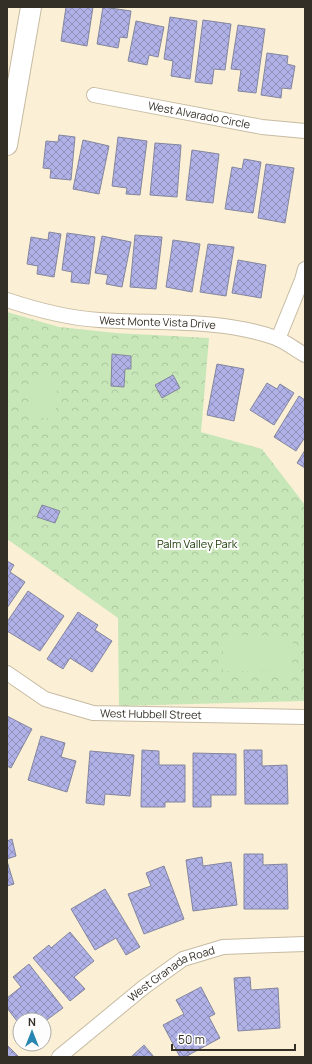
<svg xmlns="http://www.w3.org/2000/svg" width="312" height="1064" viewBox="0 0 312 1064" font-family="Manrope,sans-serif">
<defs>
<pattern id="park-crowns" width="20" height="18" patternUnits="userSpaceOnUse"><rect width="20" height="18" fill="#c7e7b8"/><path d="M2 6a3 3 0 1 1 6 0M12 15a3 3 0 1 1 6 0" fill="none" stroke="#acc69e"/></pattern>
<pattern id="building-cross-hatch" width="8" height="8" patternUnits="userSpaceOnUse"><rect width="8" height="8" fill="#afb1e7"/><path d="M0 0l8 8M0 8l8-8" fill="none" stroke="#8f90bb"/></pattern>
</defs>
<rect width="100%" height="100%" fill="#fbefd6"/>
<path fill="url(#park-crowns)" d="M 7,312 L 59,327 L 116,333 L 209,338 L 201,432 L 262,449 L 305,505 L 305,701 L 119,706 L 118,618 L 7,539 Z"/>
<path fill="#c7e7b8" d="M 32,375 L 58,377 L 55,419 L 28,417 Z
M 223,635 L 293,636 L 292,672 L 223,671 Z"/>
<path fill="url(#building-cross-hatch)" stroke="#84869d" d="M 66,7 L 93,7 L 87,46 L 61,41 Z
M 103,7 L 131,11 L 127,38 L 120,37 L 118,48 L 97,44 Z
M 170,17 L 197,21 L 190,79 L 171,76 L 173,61 L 164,59 Z
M 203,20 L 231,24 L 225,70 L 214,69 L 212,84 L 195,82 Z
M 136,21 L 164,27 L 158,57 L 149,55 L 147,65 L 128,61 Z
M 238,25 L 265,29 L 256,93 L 238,91 L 241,70 L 231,69 Z
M 267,53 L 288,56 L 287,64 L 295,66 L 291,89 L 282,88 L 281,98 L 261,95 Z
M 59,135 L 75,137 L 71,180 L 50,178 L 51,169 L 43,168 L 46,141 L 58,142 Z
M 118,137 L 147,141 L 140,195 L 126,194 L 127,188 L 112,186 Z
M 83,140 L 109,146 L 99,194 L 73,189 Z
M 155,143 L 181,145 L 177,197 L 150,195 Z
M 192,150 L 219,154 L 213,203 L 186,200 Z
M 244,159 L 261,162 L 253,213 L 225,209 L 232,167 L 242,169 Z
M 266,164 L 294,168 L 285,223 L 258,218 Z
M 49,232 L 61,234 L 54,277 L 37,274 L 38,266 L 27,264 L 31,237 L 48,240 Z
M 67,233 L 95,237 L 89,284 L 71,282 L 72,272 L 62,270 Z
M 135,235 L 162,237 L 156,289 L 130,287 Z
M 102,236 L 131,242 L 122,287 L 106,284 L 108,275 L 95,273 Z
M 173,240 L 200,244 L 192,292 L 166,287 Z
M 208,244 L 234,247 L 226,296 L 200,292 Z
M 238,260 L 266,265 L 261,298 L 232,293 Z
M 112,354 L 131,356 L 131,369 L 125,369 L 124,387 L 111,386 Z
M 217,364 L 244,369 L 234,421 L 207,415 Z
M 173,375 L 180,388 L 162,398 L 155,385 Z
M 267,383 L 277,389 L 280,384 L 294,393 L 274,425 L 250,410 Z
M 299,396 L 305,400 L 305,437 L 296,451 L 274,437 Z
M 305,450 L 305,468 L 297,463 Z
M 42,505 L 60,511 L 55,523 L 37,517 Z
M 7,561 L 14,565 L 10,572 L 25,582 L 7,608 Z
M 28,591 L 64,616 L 40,651 L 7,631 L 7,622 Z
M 78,612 L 98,625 L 95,630 L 112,641 L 92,672 L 70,658 L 63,669 L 47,659 Z
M 7,716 L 32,729 L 11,768 L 7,766 Z
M 41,736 L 65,743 L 61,757 L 76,761 L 67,792 L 28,780 Z
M 142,750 L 159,751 L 159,765 L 185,765 L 185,802 L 165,802 L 165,807 L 141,807 Z
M 244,750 L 262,750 L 262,766 L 287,765 L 288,804 L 245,804 Z
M 90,751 L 134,755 L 130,796 L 105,794 L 104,805 L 86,803 Z
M 193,753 L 236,754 L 236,795 L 211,795 L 211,807 L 193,807 Z
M 12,839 L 16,856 L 7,859 L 7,841 Z
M 244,854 L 263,854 L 263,865 L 287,864 L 288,909 L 244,909 Z
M 202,857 L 203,866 L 231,862 L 237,905 L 193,911 L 186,860 Z
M 7,861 L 14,884 L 7,886 Z
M 164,866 L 184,919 L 144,934 L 128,894 L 151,886 L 146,873 Z
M 105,889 L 140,947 L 126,955 L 116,938 L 95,950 L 71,909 Z
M 70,932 L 94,961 L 74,977 L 85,989 L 70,1001 L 33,958 L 49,945 L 51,948 Z
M 29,964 L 63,1008 L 44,1022 L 44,1020 L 20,1020 L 20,1025 L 7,1008 L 7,998 L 21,987 L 13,977 Z
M 250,977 L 251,990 L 278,988 L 280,1028 L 238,1031 L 234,978 Z
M 201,987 L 215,1014 L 209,1017 L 220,1038 L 185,1057 L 180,1057 L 163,1025 L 184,1014 L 176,1000 Z
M 7,1045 L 18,1056 L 17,1057 L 7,1057 Z
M 144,1045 L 154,1057 L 131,1057 Z"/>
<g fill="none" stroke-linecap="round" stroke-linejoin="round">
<defs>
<g id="street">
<path id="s1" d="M 94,95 L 262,127 L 305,131"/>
<path id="s2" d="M 7,300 C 37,310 67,318 99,320 C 158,324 219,318 276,338 C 286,342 296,350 305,355"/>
<path d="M 278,339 L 302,280 L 305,269"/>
<path id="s3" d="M 7,673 L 45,699 L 93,713 L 305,717"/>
<path id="s4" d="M 59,1057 L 144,987 L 183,959 L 223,947 L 305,944"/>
</g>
<path id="secondary" d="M 7,145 L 31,7"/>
</defs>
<use href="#street" stroke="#c7bba3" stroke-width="16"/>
<use href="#secondary" stroke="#c7bba3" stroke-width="22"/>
<use href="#street" stroke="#fff" stroke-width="14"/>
<use href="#secondary" stroke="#fff" stroke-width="20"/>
</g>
<g text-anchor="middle" stroke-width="4" stroke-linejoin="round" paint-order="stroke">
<g font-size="11" fill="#342f26" stroke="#fdfdfd">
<text dy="4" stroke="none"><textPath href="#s1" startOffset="107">West Alvarado Circle</textPath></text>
<text dy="4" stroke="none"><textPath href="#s2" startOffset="153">West Monte Vista Drive</textPath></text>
<text dy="4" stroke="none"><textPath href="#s3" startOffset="154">West Hubbell Street</textPath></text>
<text dy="4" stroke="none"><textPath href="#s4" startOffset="141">West Granada Road</textPath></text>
</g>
<g font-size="11" fill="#1a3905" stroke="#fdfdfd">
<text x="197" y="548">Palm Valley Park</text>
</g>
</g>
<rect width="312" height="1064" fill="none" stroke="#342f26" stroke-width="16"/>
<g transform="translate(32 1032)"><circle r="19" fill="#fdfdfd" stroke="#adaba7"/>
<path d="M0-3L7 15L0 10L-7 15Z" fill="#2785b1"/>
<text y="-6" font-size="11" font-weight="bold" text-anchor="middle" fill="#342f26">N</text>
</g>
<path d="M172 1044v6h123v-6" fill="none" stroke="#342f26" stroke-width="2"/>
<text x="178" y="1044" font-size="12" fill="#342f26" stroke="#fdfdfd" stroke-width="3" paint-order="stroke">50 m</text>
</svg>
